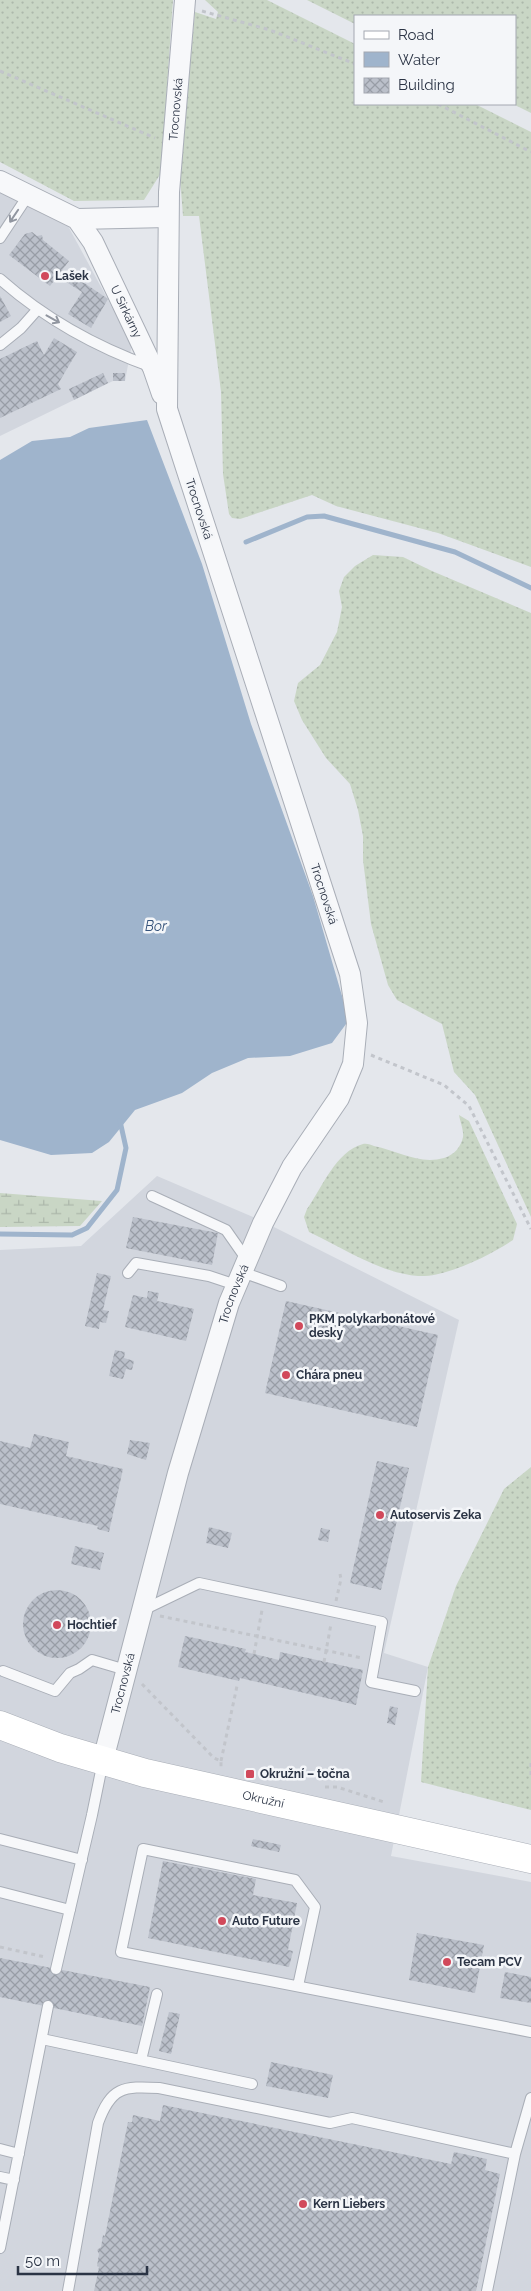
<svg xmlns="http://www.w3.org/2000/svg" width="531" height="2291" viewBox="0 0 531 2291" font-family="Raleway,sans-serif">
<defs>
<pattern id="grass-dots" width="8" height="8" patternUnits="userSpaceOnUse" patternTransform="scale(1.25)"><rect width="8" height="8" fill="#c9d6c5"/><path d="M2 2h.1M6 6h.1" fill="none" stroke="#adb8ab" stroke-width="1.8" stroke-linecap="round"/></pattern>
<pattern id="wetland-marsh" width="20" height="14" patternUnits="userSpaceOnUse" patternTransform="scale(1.25)"><rect width="20" height="14" fill="#c9d6c5"/><path d="M1 5h8M5 5V1M11 12h8M15 12V8" fill="none" stroke="#adb8ab"/></pattern>
<pattern id="building-cross-hatch" width="8" height="8" patternUnits="userSpaceOnUse" patternTransform="scale(1.25)"><rect width="8" height="8" fill="#bbc0ca"/><path d="M0 0l8 8M0 8l8-8" fill="none" stroke="#989da6"/></pattern>
</defs>
<rect width="100%" height="100%" fill="#e4e7ec"/>
<path fill="#d2d6de" d="M 0,192 L 68,226 L 132,344 L 125,381 L 113,381 L 0,436 Z
M 157,1176 L 258,1219 L 459,1320 L 384,1653 L 428,1667 L 391,1856 L 531,1882 L 531,2291 L 0,2291 L 0,1250 L 81,1246 Z"/>
<path fill="url(#grass-dots)" d="M 0,0 L 173,0 L 161,173 L 144,200 L 74,201 L 0,162 Z
M 205,0 L 267,0 L 355,44 L 355,104 L 475,104 L 531,132 L 531,567 L 438,533 L 336,506 L 312,495 L 240,519 L 232,518 L 229,514 L 223,474 L 221,392 L 199,216 L 183,216 L 180,177 L 195,12 L 216,19 L 218,12 Z
M 307,0 L 531,0 L 531,113 L 513,104 L 515,104 L 515,16 L 355,16 L 355,24 Z
M 373,555 L 403,557 L 432,571 L 531,613 L 531,1217 L 475,1095 L 454,1072 L 442,1024 L 397,1000 L 388,985 L 371,924 L 363,860 L 363,836 L 358,810 L 350,784 L 326,758 L 302,720 L 294,701 L 298,683 L 320,665 L 337,632 L 342,607 L 339,591 L 344,577 L 355,566 Z
M 459,1115 L 469,1121 L 517,1224 L 513,1240 C 491,1255 445,1278 418,1276 C 380,1273 343,1248 309,1232 L 304,1217 L 307,1209 C 322,1188 336,1151 363,1144 C 367,1143 371,1145 374,1146 C 399,1151 419,1165 444,1158 C 454,1155 461,1147 463,1137 C 464,1131 460,1121 459,1115 Z
M 531,1467 L 531,1810 L 421,1782 L 428,1667 L 456,1586 L 504,1489 Z"/>
<path fill="url(#wetland-marsh)" d="M 0,1193 L 102,1201 L 80,1226 L 0,1227 Z"/>
<path fill="#9fb4cc" d="M 147,420 L 202,564 L 251,724 L 313,896 L 349,1020 L 332,1043 L 290,1056 L 248,1058 L 212,1073 L 182,1093 L 135,1110 L 109,1142 L 92,1153 L 51,1155 L 0,1140 L 0,460 L 32,441 L 70,437 L 89,428 Z"/>
<g fill="none" stroke-linecap="round" stroke-linejoin="round">
<path stroke="#9fb4cc" stroke-width="5" d="M 246,542 L 307,517 L 324,516 L 455,552 L 531,588
M 0,1234 L 72,1235 L 87,1228 L 117,1190 L 126,1148 L 120,1121"/>
</g>
<path fill="url(#building-cross-hatch)" d="M 32,232 L 37,236 L 42,235 L 43,240 L 69,261 L 50,286 L 9,255 L 25,234 Z
M 65,270 L 108,299 L 91,328 L 68,314 L 82,292 L 60,278 Z
M 0,296 L 11,316 L 0,322 Z
M 54,338 L 77,352 L 58,384 L 61,389 L 0,418 L 0,359 L 37,341 L 44,355 Z
M 103,373 L 108,383 L 74,400 L 69,389 Z
M 113,373 L 125,373 L 125,381 L 113,381 Z
M 133,1217 L 218,1233 L 212,1265 L 126,1248 Z
M 97,1273 L 111,1276 L 103,1310 L 109,1311 L 106,1323 L 100,1322 L 99,1329 L 85,1326 Z
M 148,1291 L 159,1293 L 157,1301 L 194,1309 L 186,1341 L 125,1327 L 133,1295 L 147,1298 Z
M 286,1301 L 438,1335 L 417,1427 L 265,1393 Z
M 115,1350 L 125,1352 L 124,1358 L 134,1361 L 132,1370 L 126,1369 L 123,1379 L 109,1376 Z
M 34,1434 L 69,1442 L 66,1456 L 123,1469 L 109,1532 L 97,1529 L 98,1526 L 0,1504 L 0,1441 L 30,1448 Z
M 130,1440 L 150,1443 L 146,1460 L 127,1454 Z
M 377,1461 L 409,1468 L 381,1590 L 350,1583 Z
M 209,1527 L 232,1533 L 228,1548 L 206,1543 Z
M 321,1528 L 330,1530 L 328,1542 L 318,1540 Z
M 75,1546 L 104,1553 L 100,1570 L 71,1564 Z
M23 1624a34 34 0 1 1 68 0a34 34 0 1 1-68 0Z
M 185,1636 L 246,1649 L 245,1652 L 279,1660 L 280,1652 L 363,1670 L 356,1705 L 240,1678 L 239,1681 L 178,1667 Z
M 390,1706 L 398,1708 L 395,1725 L 387,1723 Z
M 253,1839 L 281,1845 L 279,1852 L 251,1846 Z
M 163,1861 L 256,1879 L 253,1895 L 297,1903 L 288,1950 L 293,1951 L 289,1967 L 148,1938 Z
M 417,1933 L 484,1945 L 475,1993 L 409,1980 Z
M 0,1958 L 150,1987 L 142,2026 L 0,1997 Z
M 505,1972 L 531,1977 L 531,2003 L 500,1998 Z
M 169,2012 L 180,2014 L 171,2054 L 159,2051 Z
M 271,2062 L 333,2075 L 328,2098 L 266,2086 Z
M 163,2105 L 451,2164 L 454,2152 L 487,2159 L 485,2170 L 500,2174 L 476,2291 L 94,2291 L 99,2267 L 97,2266 L 99,2254 L 97,2250 L 101,2247 L 103,2235 L 105,2236 L 128,2122 L 132,2122 L 133,2115 L 160,2121 Z"/>
<g fill="none" stroke-linecap="round" stroke-linejoin="round">
<defs>
<path id="lane" d="M 0,238 L 29,194
M 0,279 C 44,318 96,347 152,367
M 0,345 L 21,328 L 37,310
M 152,1196 L 226,1230 L 247,1260
M 242,1272 L 281,1286
M 128,1273 L 136,1263 L 209,1276 L 236,1285
M 141,1611 L 199,1583 L 382,1622 L 371,1682 L 415,1691
M 3,1671 L 55,1691 L 70,1673 L 79,1669 L 92,1660 L 126,1670
M 0,1839 L 82,1860
M 0,1892 L 70,1910
M 56,1969 L 92,1815 L 103,1761
M 298,1986 L 315,1907 L 295,1880 L 143,1849 L 121,1952 L 531,2032
M 42,2039 L 252,2084
M 141,2060 L 157,1994
M 0,2149 L 19,2154
M 0,2177 L 14,2180
M 0,2248 L 48,2006
M 68,2291 L 98,2123 C 111,2087 123,2086 159,2088 L 330,2123 L 352,2118 L 515,2154
M 487,2291 L 515,2154 L 531,2098"/>
<g id="street">
<path id="s1" d="M 0,181 L 77,219 L 93,242 L 153,368 L 162,394"/>
<path d="M 77,219 L 168,217"/>
<path id="s2" d="M 103,1760 L 178,1473 L 229,1303 L 263,1223 L 292,1167 L 339,1098 L 353,1064 L 357,1023 L 350,974 L 167,409 L 169,192 L 185,0"/>
</g>
<g id="secondary">
<path id="s3" d="M 0,1725 L 60,1748 L 145,1773 L 531,1859"/>
</g>
</defs>
<use href="#lane" stroke="#a9aeb7" stroke-width="12"/>
<use href="#street" stroke="#a9aeb7" stroke-width="22"/>
<use href="#secondary" stroke="#a9aeb7" stroke-width="29"/>
<path stroke="#c2c5cb" stroke-width="3" stroke-dasharray="4 4" stroke-linecap="butt" d="M 202,11 L 270,30 L 355,64
M 0,71 L 155,138
M 438,104 L 531,152
M 371,1055 L 444,1085 L 469,1106 L 531,1229
M 336,1601 L 341,1579 L 340,1574
M 160,1616 L 362,1658
M 254,1654 L 262,1610
M 324,1662 L 331,1624
M 142,1684 L 214,1758 L 221,1761 L 221,1769
M 221,1761 L 237,1686
M 531,1763 L 531,1776
M 325,1787 L 337,1787 L 384,1802
M 0,1947 L 45,1957"/>
<use href="#lane" stroke="#f7f8fa" stroke-width="10"/>
<use href="#street" stroke="#f7f8fa" stroke-width="20"/>
<use href="#secondary" stroke="#fff" stroke-width="28"/>
</g>
<defs><path id="oneway-shaft" d="M-6 0H5M1.5-3L5.5 0L1.5 3" fill="none" stroke-width="1.6" stroke-linecap="round" stroke-linejoin="round" transform="scale(1.25)"/></defs>
<g stroke="#9196a0">
<use href="#oneway-shaft" transform="translate(14 216) rotate(124)"/>
<use href="#oneway-shaft" transform="translate(53 319) rotate(29)"/>
</g>
<g fill="#d1495b" stroke="#f4f6f9" stroke-width="2">
<circle cx="45" cy="276" r="5"/>
<circle cx="299" cy="1326" r="5"/>
<circle cx="286" cy="1375" r="5"/>
<circle cx="380" cy="1515" r="5"/>
<circle cx="57" cy="1625" r="5"/>
<rect x="245" y="1769" width="10" height="10" rx="2.5"/>
<circle cx="222" cy="1921" r="5"/>
<circle cx="447" cy="1962" r="5"/>
<circle cx="303" cy="2204" r="5"/>
</g>
<g text-anchor="middle" stroke-width="5" stroke-linejoin="round" paint-order="stroke">
<g font-size="12" fill="#2b3445" stroke="#f4f6f9">
<text dy="4" stroke="none"><textPath href="#s2" startOffset="1729">Trocnovská</textPath></text>
<text dy="4" stroke="none"><textPath href="#s1" startOffset="191">U Sirkárny</textPath></text>
<text transform="translate(199 509) rotate(72)" y="4">Trocnovská</text>
<text transform="translate(324 894) rotate(72)" y="4">Trocnovská</text>
<text dy="4" stroke="none"><textPath href="#s2" startOffset="484">Trocnovská</textPath></text>
<text dy="4" stroke="none"><textPath href="#s2" startOffset="79">Trocnovská</textPath></text>
<text dy="4" stroke="none"><textPath href="#s3" startOffset="274">Okružní</textPath></text>
</g>
<g font-size="12" font-weight="bold" fill="#2b3445" stroke="#f4f6f9" text-anchor="start">
<text x="55" y="280">Lašek</text>
<text x="309" y="1323">PKM polykarbonátové<tspan x="309" dy="14">desky</tspan></text>
<text x="296" y="1379">Chára pneu</text>
<text x="390" y="1519">Autoservis Zeka</text>
<text x="67" y="1629">Hochtief</text>
<text x="260" y="1778">Okružní – točna</text>
<text x="232" y="1925">Auto Future</text>
<text x="457" y="1966">Tecam PCV</text>
<text x="313" y="2208">Kern Liebers</text>
</g>
<g font-size="14" font-style="italic" fill="#34527a" stroke="#f4f6f9">
<text x="156" y="931">Bor</text>
</g>
</g>
<rect x="354" y="15" width="162" height="90" fill="#f4f6f9" stroke="#a4a8b1"/>
<rect x="364" y="31" width="25" height="8" fill="#ffffff" stroke="#a4a8b1"/>
<text x="398" y="40" font-size="15" fill="#2b3445">Road</text>
<rect x="364" y="52" width="25" height="15" fill="#9fb4cc" stroke="#a4a8b1"/>
<text x="398" y="65" font-size="15" fill="#2b3445">Water</text>
<rect x="364" y="78" width="25" height="15" fill="url(#building-cross-hatch)" stroke="#a4a8b1"/>
<text x="398" y="90" font-size="15" fill="#2b3445">Building</text>
<path d="M18 2266v8h129v-8" fill="none" stroke="#2b3445" stroke-width="2.5"/>
<text x="25" y="2266" font-size="15" fill="#2b3445" stroke="#f4f6f9" stroke-width="4" paint-order="stroke">50 m</text>
</svg>
